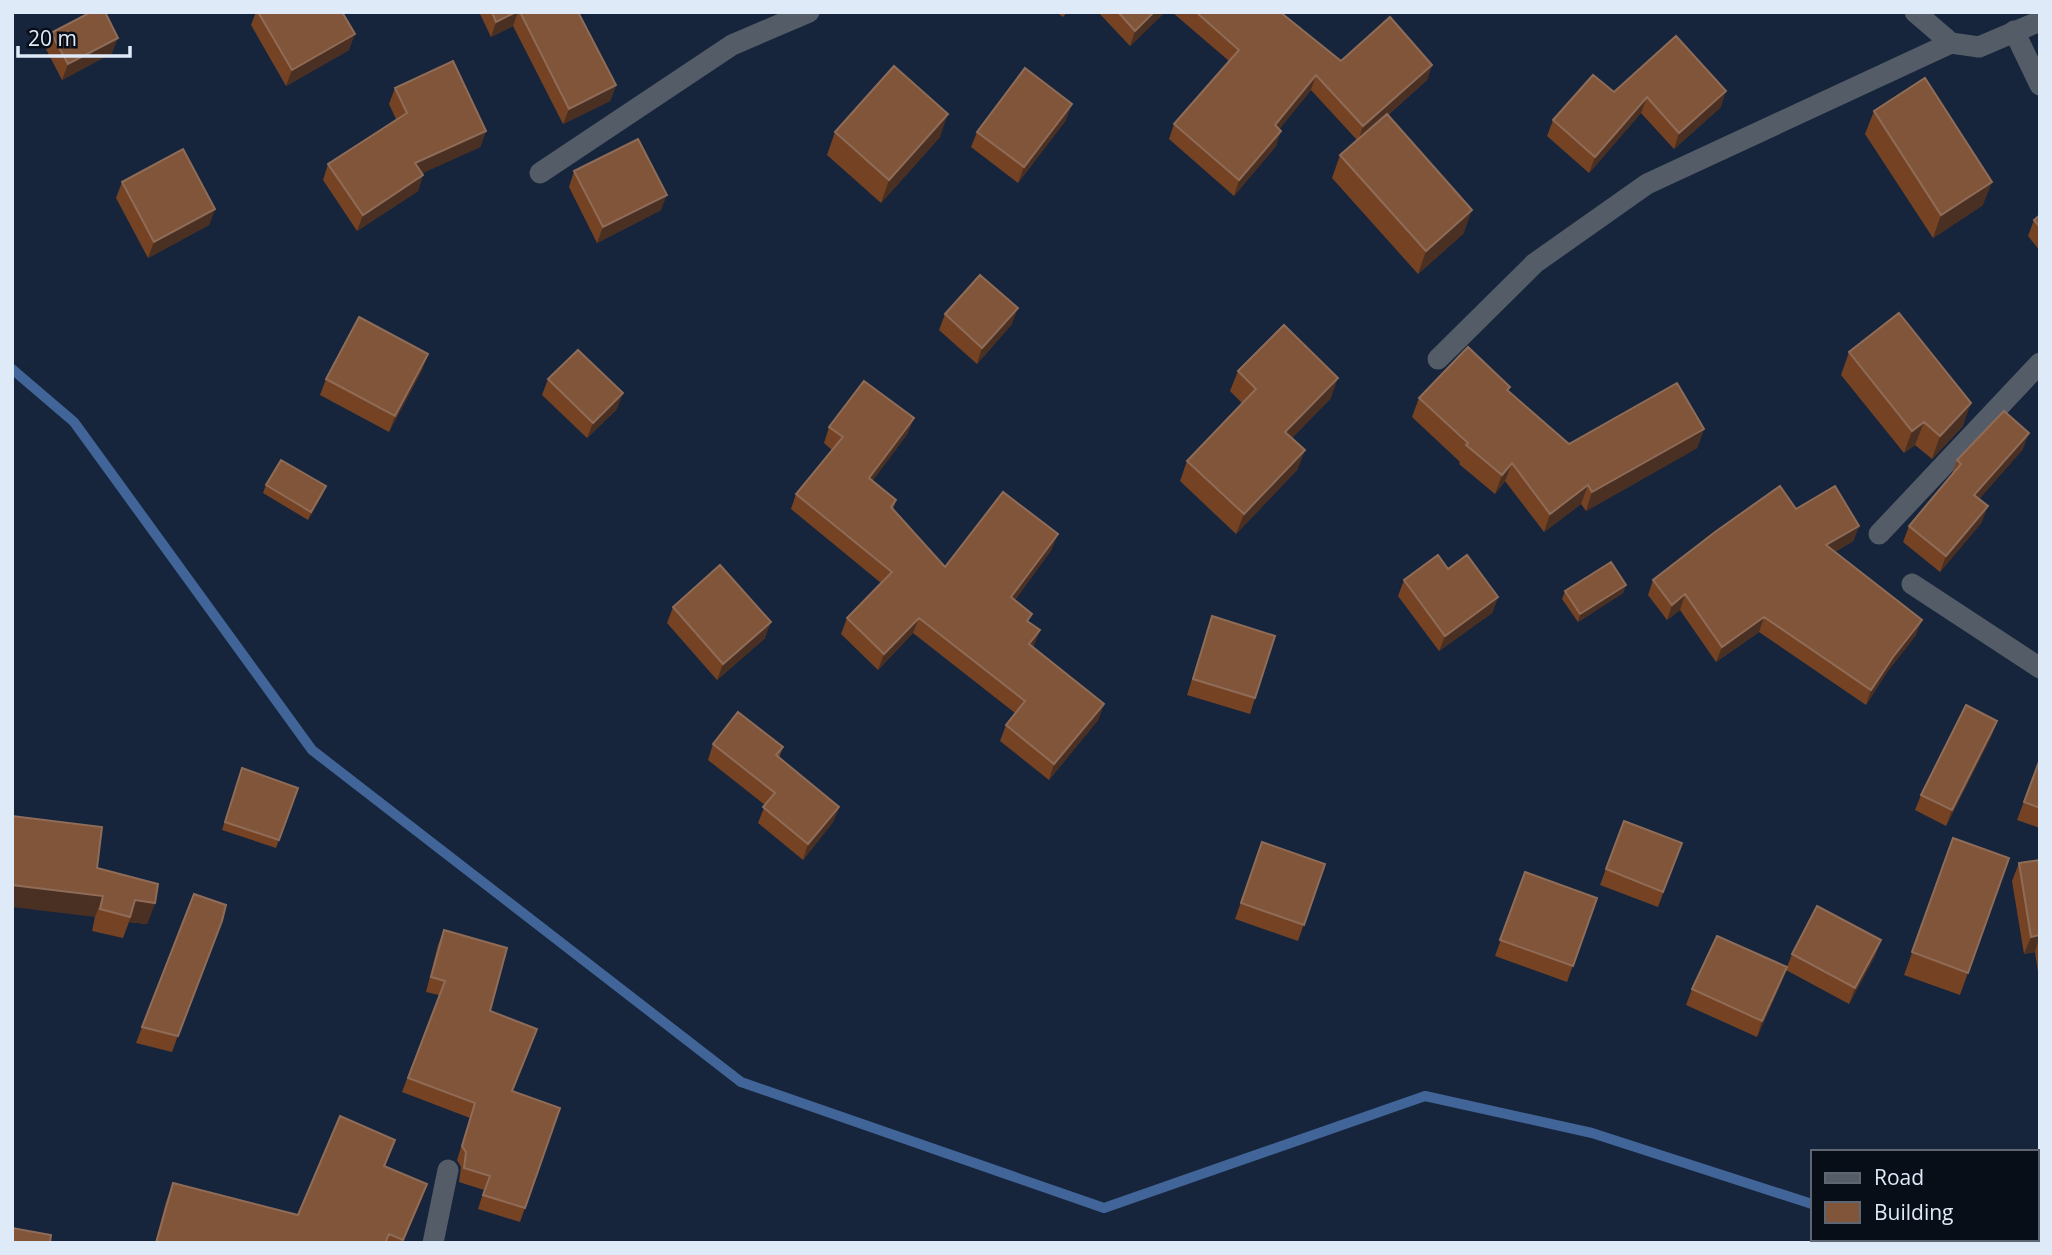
<svg xmlns="http://www.w3.org/2000/svg" width="2052" height="1255" viewBox="0 0 2052 1255" font-family="'Open Sans',sans-serif">
<rect width="100%" height="100%" fill="#16253b"/>
<g fill="none" stroke-linecap="round" stroke-linejoin="round">
<path stroke="#416598" stroke-width="10" d="M 12,369 L 74,422 L 312,750 L 741,1082 L 1104,1208 L 1425,1096 L 1592,1133 L 1812,1204
M 1922,1239 L 1933,1243"/>
<path stroke="#545c67" stroke-width="21" d="M 1915,12 L 1951,43 L 1979,47 L 2040,21
M 2014,31 L 2040,85
M 540,173 L 732,45 L 809,12
M 1438,359 L 1535,263 L 1647,184 L 1951,43
M 1879,534 L 2040,363
M 1912,584 L 2040,668
M 433,1243 L 448,1170"/>
</g>
<path fill="#754323" d="M 256,12 L 342,12 L 349,50 L 286,86 L 251,25 Z
M 479,12 L 578,12 L 616,85 L 610,101 L 563,124 L 513,26 L 491,37 Z
M 1056,12 L 1067,12 L 1063,17 Z
M 1098,12 L 1165,12 L 1130,46 Z
M 1172,12 L 1280,12 L 1341,61 L 1432,65 L 1427,80 L 1388,115 L 1464,233 L 1418,274 L 1332,178 L 1340,155 L 1357,140 L 1311,90 L 1279,129 L 1276,146 L 1234,196 L 1169,139 L 1174,124 L 1229,61 Z
M 51,33 L 112,53 L 62,80 L 46,49 Z
M 395,88 L 486,131 L 480,147 L 422,173 L 423,175 L 418,191 L 357,231 L 323,180 L 328,164 L 396,119 L 389,104 Z
M 1614,92 L 1721,107 L 1674,149 L 1641,113 L 1589,173 L 1547,136 L 1553,120 Z
M 1874,111 L 1983,205 L 1933,238 L 1865,134 Z
M 1066,120 L 1018,183 L 971,147 L 977,132 Z
M 835,132 L 940,137 L 881,203 L 827,155 Z
M 574,171 L 661,210 L 597,243 L 569,187 Z
M 122,182 L 215,209 L 209,225 L 148,258 L 116,198 Z
M 2040,215 L 2040,251 L 2028,236 L 2034,220 Z
M 945,314 L 1012,324 L 977,364 L 939,330 Z
M 1849,352 L 1963,426 L 1932,459 L 1915,445 L 1904,453 L 1841,375 Z
M 428,354 L 422,370 L 389,432 L 320,395 L 326,379 Z
M 1238,371 L 1331,398 L 1292,438 L 1305,450 L 1297,470 L 1236,534 L 1180,481 L 1187,461 L 1242,403 L 1230,391 Z
M 548,379 L 617,409 L 587,438 L 542,395 Z
M 1510,387 L 1508,391 L 1569,444 L 1704,429 L 1697,448 L 1586,511 L 1581,504 L 1544,532 L 1505,481 L 1495,494 L 1459,464 L 1460,462 L 1412,417 L 1419,398 Z
M 829,427 L 908,433 L 872,481 L 896,500 L 893,510 L 945,567 L 1052,549 L 1015,600 L 1029,622 L 1034,646 L 1033,647 L 1104,704 L 1098,720 L 1049,780 L 1000,741 L 1006,725 L 1015,713 L 913,633 L 878,670 L 841,634 L 847,618 L 881,583 L 791,509 L 796,494 L 832,450 L 824,443 Z
M 2023,449 L 1979,499 L 1982,522 L 1940,572 L 1903,542 L 1909,526 L 1952,474 L 1957,460 Z
M 266,485 L 323,494 L 308,520 L 263,493 Z
M 1796,509 L 1859,526 L 1853,541 L 1835,552 L 1916,635 L 1887,672 L 1866,705 L 1759,632 L 1716,662 L 1680,610 L 1667,620 L 1648,595 L 1653,580 Z
M 1448,569 L 1498,597 L 1492,613 L 1439,651 L 1398,596 L 1404,580 Z
M 1626,585 L 1623,593 L 1578,622 L 1562,599 L 1565,591 Z
M 673,607 L 765,638 L 717,680 L 667,623 Z
M 1212,616 L 1255,698 L 1250,714 L 1187,695 Z
M 1997,721 L 1991,737 L 1946,826 L 1915,810 L 1921,795 Z
M 713,744 L 783,747 L 779,758 L 839,807 L 833,822 L 803,860 L 758,823 L 765,805 L 708,760 Z
M 2040,759 L 2040,828 L 2017,820 Z
M 239,776 L 298,788 L 276,848 L 222,830 Z
M 1624,821 L 1682,843 L 1658,907 L 1600,885 Z
M 1953,838 L 2009,858 L 1960,995 L 1904,975 Z
M 1262,842 L 1325,864 L 1298,941 L 1235,919 Z
M 2040,860 L 2040,985 L 2035,952 L 2024,954 L 2012,881 L 2019,863 Z
M 97,868 L 155,903 L 147,924 L 129,922 L 123,938 L 92,931 L 95,917 Z
M 1525,872 L 1597,898 L 1567,982 L 1495,956 Z
M 226,905 L 172,1052 L 136,1043 L 142,1027 Z
M 444,930 L 490,1011 L 537,1029 L 512,1091 L 560,1108 L 520,1222 L 478,1209 L 484,1190 L 459,1182 L 461,1167 L 457,1160 L 470,1118 L 402,1092 L 439,995 L 426,992 L 438,945 Z
M 1881,940 L 1875,956 L 1849,1004 L 1786,970 L 1781,983 L 1757,1037 L 1686,1005 L 1692,989 L 1787,967 L 1792,954 Z
M 395,1140 L 385,1167 L 427,1184 L 403,1243 L 155,1243 L 166,1202 L 173,1183 L 298,1215 Z"/>
<path fill="#4a2f23" d="M 516,12 L 518,12 L 513,26 L 491,37 L 496,22 Z
M 1154,12 L 1165,12 L 1130,46 L 1135,31 Z
M 355,34 L 349,50 L 286,86 L 292,70 Z
M 118,38 L 112,53 L 62,80 L 68,64 Z
M 1432,65 L 1427,80 L 1358,141 L 1363,126 Z
M 1316,75 L 1311,90 L 1270,141 L 1275,125 Z
M 616,85 L 610,101 L 563,124 L 569,109 Z
M 1726,91 L 1721,107 L 1674,149 L 1679,133 Z
M 1647,97 L 1641,113 L 1589,173 L 1595,157 Z
M 1072,104 L 1066,120 L 1018,183 L 1024,167 Z
M 948,114 L 940,137 L 881,203 L 889,180 Z
M 486,131 L 480,147 L 410,179 L 415,163 Z
M 1281,131 L 1276,146 L 1234,196 L 1239,180 Z
M 423,175 L 418,191 L 357,231 L 363,215 Z
M 1992,182 L 1983,205 L 1933,238 L 1941,215 Z
M 667,195 L 661,210 L 597,243 L 603,227 Z
M 215,209 L 209,225 L 148,258 L 154,242 Z
M 1472,210 L 1464,233 L 1418,274 L 1426,251 Z
M 1018,308 L 1012,324 L 977,364 L 982,348 Z
M 428,354 L 422,370 L 389,432 L 395,416 Z
M 1338,378 L 1331,398 L 1278,452 L 1285,432 Z
M 623,393 L 617,409 L 587,438 L 593,423 Z
M 1971,403 L 1963,426 L 1932,459 L 1940,436 Z
M 914,418 L 908,433 L 863,494 L 869,478 Z
M 1924,422 L 1915,445 L 1904,453 L 1912,431 Z
M 1704,429 L 1697,448 L 1586,511 L 1592,492 Z
M 2029,433 L 2023,449 L 1969,511 L 1974,495 Z
M 1305,450 L 1297,470 L 1236,534 L 1244,514 Z
M 1512,463 L 1505,481 L 1495,494 L 1502,475 Z
M 1588,485 L 1581,504 L 1544,532 L 1550,514 Z
M 326,486 L 323,494 L 308,520 L 311,512 Z
M 1988,506 L 1982,522 L 1940,572 L 1946,556 Z
M 1859,526 L 1853,541 L 1821,560 L 1826,545 Z
M 1058,534 L 1052,549 L 1005,613 L 1011,597 Z
M 1626,585 L 1623,593 L 1578,622 L 1580,614 Z
M 1685,594 L 1680,610 L 1667,620 L 1672,605 Z
M 1498,597 L 1492,613 L 1439,651 L 1445,636 Z
M 1764,617 L 1759,632 L 1716,662 L 1722,647 Z
M 919,618 L 913,633 L 878,670 L 884,654 Z
M 1922,620 L 1916,635 L 1887,672 L 1866,705 L 1871,690 L 1893,657 Z
M 771,622 L 765,638 L 717,680 L 723,664 Z
M 1040,630 L 1034,646 L 1023,660 L 1029,644 Z
M 1104,704 L 1098,720 L 1049,780 L 1054,764 Z
M 1997,721 L 1991,737 L 1946,826 L 1952,810 Z
M 839,807 L 833,822 L 803,860 L 808,844 Z
M 12,885 L 103,896 L 95,917 L 12,907 Z
M 135,900 L 155,903 L 147,924 L 129,922 Z
M 2040,935 L 2035,952 L 2024,954 L 2031,937 Z
M 1881,940 L 1875,956 L 1849,1004 L 1855,988 Z
M 1787,967 L 1781,983 L 1757,1037 L 1762,1021 Z
M 427,1184 L 420,1204 L 403,1243 L 402,1243 Z"/>
<path fill="#80553a" stroke="#8f6c58" stroke-width="2" d="M 91,12 L 105,12 L 118,38 L 68,64 L 51,33 Z
M 258,12 L 342,12 L 355,34 L 292,70 Z
M 492,12 L 516,12 L 496,22 Z
M 520,12 L 578,12 L 616,85 L 569,109 Z
M 1118,12 L 1154,12 L 1135,31 Z
M 1196,12 L 1280,12 L 1341,61 L 1390,17 L 1432,65 L 1363,126 L 1316,75 L 1275,125 L 1281,131 L 1239,180 L 1174,124 L 1239,50 Z
M 1676,36 L 1726,91 L 1679,133 L 1647,97 L 1595,157 L 1553,120 L 1593,75 L 1614,92 Z
M 453,61 L 486,131 L 415,163 L 423,175 L 363,215 L 328,164 L 407,113 L 395,88 Z
M 894,66 L 948,114 L 889,180 L 835,132 Z
M 1025,68 L 1072,104 L 1024,167 L 977,132 Z
M 1925,78 L 1992,182 L 1941,215 L 1874,111 Z
M 1387,114 L 1472,210 L 1426,251 L 1340,155 Z
M 638,139 L 667,195 L 603,227 L 574,171 Z
M 183,149 L 215,209 L 154,242 L 122,182 Z
M 2040,215 L 2040,227 L 2034,220 Z
M 980,275 L 1018,308 L 982,348 L 945,314 Z
M 1899,313 L 1971,403 L 1940,436 L 1924,422 L 1912,431 L 1849,352 Z
M 359,317 L 428,354 L 395,416 L 326,379 Z
M 1284,325 L 1338,378 L 1285,432 L 1305,450 L 1244,514 L 1187,461 L 1256,389 L 1238,371 Z
M 1468,347 L 1510,387 L 1507,390 L 1569,444 L 1677,383 L 1704,429 L 1592,492 L 1588,485 L 1550,514 L 1512,463 L 1502,475 L 1466,445 L 1468,443 L 1419,398 Z
M 578,350 L 623,393 L 593,423 L 548,379 Z
M 864,381 L 914,418 L 869,478 L 896,500 L 891,507 L 945,567 L 1003,492 L 1058,534 L 1011,597 L 1032,614 L 1027,621 L 1040,630 L 1029,644 L 1104,704 L 1054,764 L 1006,725 L 1025,701 L 919,618 L 884,654 L 847,618 L 892,572 L 796,494 L 843,437 L 829,427 Z
M 2004,411 L 2029,433 L 1974,495 L 1988,506 L 1946,556 L 1909,526 L 1961,464 L 1957,460 Z
M 281,460 L 326,486 L 311,512 L 266,485 Z
M 1780,486 L 1796,509 L 1835,486 L 1859,526 L 1826,545 L 1922,620 L 1893,657 L 1871,690 L 1764,617 L 1722,647 L 1685,594 L 1672,605 L 1653,580 L 1715,532 Z
M 1438,555 L 1448,569 L 1467,555 L 1498,597 L 1445,636 L 1404,580 Z
M 1611,562 L 1626,585 L 1580,614 L 1565,591 Z
M 720,565 L 771,622 L 723,664 L 673,607 Z
M 1212,616 L 1275,636 L 1255,698 L 1193,679 Z
M 1966,705 L 1997,721 L 1952,810 L 1921,795 Z
M 738,712 L 783,747 L 776,755 L 839,807 L 808,844 L 763,807 L 775,793 L 713,744 Z
M 2040,759 L 2040,808 L 2024,802 Z
M 242,768 L 298,788 L 279,840 L 225,822 Z
M 12,816 L 102,827 L 97,868 L 158,884 L 155,903 L 135,900 L 130,917 L 100,909 L 103,896 L 12,885 Z
M 1624,821 L 1682,843 L 1663,892 L 1606,869 Z
M 1953,838 L 2009,858 L 1968,973 L 1912,952 Z
M 1262,842 L 1325,864 L 1304,925 L 1241,903 Z
M 2040,860 L 2040,935 L 2031,937 L 2019,863 Z
M 1525,872 L 1597,898 L 1573,966 L 1500,940 Z
M 194,894 L 226,905 L 222,921 L 178,1036 L 142,1027 Z
M 1817,906 L 1881,940 L 1855,988 L 1792,954 Z
M 444,930 L 507,948 L 490,1011 L 537,1029 L 512,1091 L 560,1108 L 525,1208 L 483,1195 L 490,1176 L 464,1168 L 466,1152 L 462,1146 L 475,1103 L 408,1078 L 445,981 L 431,977 Z
M 1717,936 L 1787,967 L 1762,1021 L 1692,989 Z
M 340,1116 L 395,1140 L 384,1166 L 427,1184 L 403,1240 L 389,1234 L 385,1243 L 156,1243 L 173,1183 L 298,1215 Z
M 12,1228 L 51,1235 L 50,1243 L 12,1243 Z"/>
<rect width="2052" height="1255" fill="none" stroke="#dfeaf9" stroke-width="28"/>
<rect x="1811" y="1150" width="228" height="91" fill="#080e18" stroke="#5e6672" stroke-width="2"/>
<rect x="1825" y="1173" width="35" height="10" fill="#545c67" stroke="#5e6672" stroke-width="2"/>
<text x="1874" y="1185" font-size="21" fill="#dfeaf9">Road</text>
<rect x="1825" y="1202" width="35" height="21" fill="#80553a" stroke="#5e6672" stroke-width="2"/>
<text x="1874" y="1220" font-size="21" fill="#dfeaf9">Building</text>
<path d="M18 46v10h112v-10" fill="none" stroke="#dfeaf9" stroke-width="3.5"/>
<text x="28" y="46" font-size="21" fill="#dfeaf9" stroke="#080e18" stroke-width="5" paint-order="stroke">20 m</text>
</svg>
